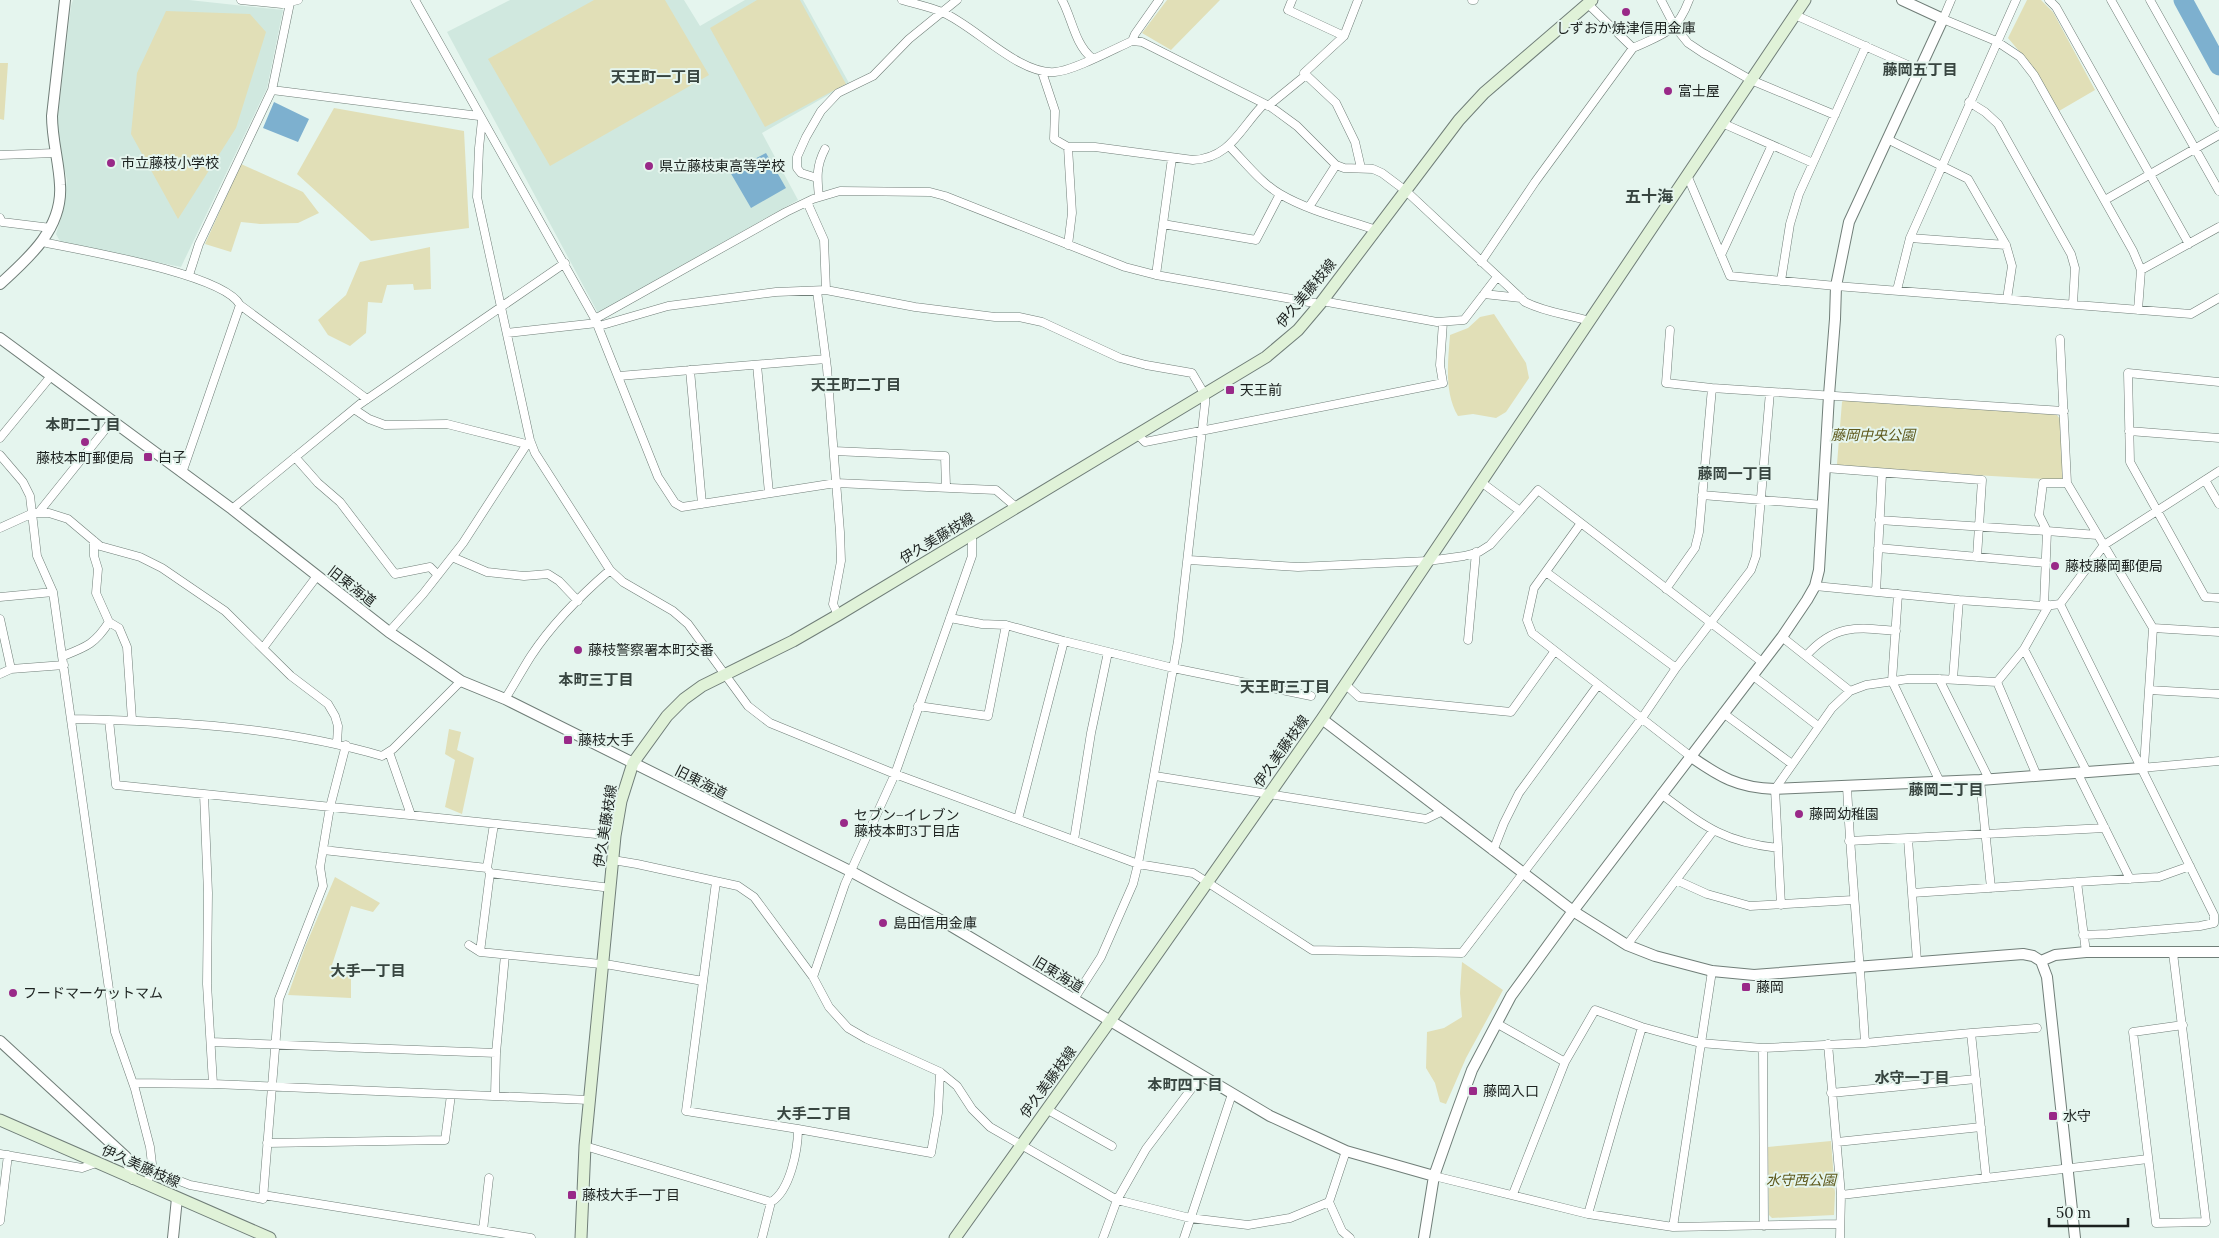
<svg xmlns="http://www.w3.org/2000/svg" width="2219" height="1238" viewBox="0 0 2219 1238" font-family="Lora,'Noto Sans JP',serif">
<rect width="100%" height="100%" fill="#e5f5ee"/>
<path fill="#d0e8df" d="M 73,0 L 189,0 L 283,10 L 267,88 L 181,267 L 61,243 L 56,234 L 63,212 L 67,180 L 56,132 L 71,6 Z
M 510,0 L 684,0 L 700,26 L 745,0 L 803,0 L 849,83 L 762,133 L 798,200 L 598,313 L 447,32 Z"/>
<path fill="#e1dfb7" d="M 594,0 L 665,0 L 709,75 L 550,166 L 488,59 Z
M 757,0 L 800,0 L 846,84 L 765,127 L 710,28 Z
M 1167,0 L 1220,0 L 1171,50 L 1142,33 Z
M 2027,0 L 2041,0 L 2053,12 L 2095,90 L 2059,111 L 2036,71 L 2008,38 Z
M 166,11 L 250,14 L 266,32 L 236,128 L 178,219 L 131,134 L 137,73 Z
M 0,63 L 8,63 L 4,120 L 0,119 Z
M 334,108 L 464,131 L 469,228 L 371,241 L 297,174 Z
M 241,164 L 303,192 L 319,213 L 298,223 L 260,224 L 241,222 L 231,252 L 205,244 Z
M 430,247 L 431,289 L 414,290 L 413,284 L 387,285 L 382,303 L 368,302 L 366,333 L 350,346 L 328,335 L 318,320 L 346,295 L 360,262 Z
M 1494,314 L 1526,363 L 1529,378 L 1506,412 L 1496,418 L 1473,414 L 1458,416 C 1444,392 1448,362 1450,335 L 1468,328 L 1480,317 Z
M 1844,399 L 2056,414 L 2061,420 L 2064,475 L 2061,480 L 1839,467 L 1837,464 L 1842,402 Z
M 449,729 L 461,732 L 457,750 L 474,758 L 462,814 L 445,807 L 455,760 L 445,754 Z
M 335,877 L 380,903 L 373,912 L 351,906 L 331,968 L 351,975 L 351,998 L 288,995 L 305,947 Z
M 1462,962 L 1503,990 L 1466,1058 L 1446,1104 L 1440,1102 L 1435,1083 L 1426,1068 L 1427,1032 L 1444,1028 L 1462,1017 L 1460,993 Z
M 1831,1141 L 1835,1193 L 1834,1215 L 1772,1218 L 1769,1215 L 1768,1147 Z"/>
<path fill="#7db0cf" d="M 274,102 L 309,119 L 298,142 L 263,128 Z
M 766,153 L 786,188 L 751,208 L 730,172 Z"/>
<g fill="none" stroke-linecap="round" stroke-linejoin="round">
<path stroke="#7db0cf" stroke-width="19" d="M 2183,0 L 2219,66"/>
<defs>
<path id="minor" d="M 241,0 L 282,4 L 298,0
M 415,0 L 595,319 L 658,477 L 675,503 L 682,507 L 836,483 L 996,490 L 1017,508
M 902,0 C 915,4 930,7 942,12 C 975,26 1019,75 1055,72 C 1073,71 1114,49 1132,41 L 1142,42 L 1271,107 L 1297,126 L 1336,165 L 1344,168 L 1373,169 L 1382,173 L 1406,191 L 1525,302 C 1547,313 1567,314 1590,321
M 1062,0 C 1072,18 1075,45 1092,58
M 1292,0 L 1288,10 L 1344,36
M 1358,0 L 1344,36 L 1304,73 L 1336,103 L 1355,142 L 1361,168
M 1472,0 L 1474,0
M 1661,0 L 1675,27 L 1688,43 L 1703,53 L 1751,80 L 1835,115
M 1951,0 L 1943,19 L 1996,41 L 2020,57 L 2034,75 L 2133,251 L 2141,270 L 2138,310
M 2049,0 L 2056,7 L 2189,244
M 2111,0 L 2219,191
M 2150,0 L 2219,123
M 1588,4 L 1633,48 C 1663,34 1677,33 1689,0
M 1795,15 L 1919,70
M 1132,41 L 1135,34 L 1159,0
M 1042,72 L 1055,111 L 1054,139 L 1068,147 L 1095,147 L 1193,160 C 1231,158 1240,128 1264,104
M 272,90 L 479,116
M 1969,102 L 1985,112 L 1998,124 L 2071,254 L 2075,268 L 2073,304
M 1268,106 L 1306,75
M 482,120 L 479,148 L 477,197 L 530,440 L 535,453 L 610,570 L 623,582 L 673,611 L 688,624 L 748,706 L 770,723 L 895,774 L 1138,864 L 1193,873 L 1312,950 L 1462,953 L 1642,718 L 1676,668 L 1751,570 L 1756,556 L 1770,392
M 1722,123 L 1813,163
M 1887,139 L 1968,179 L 2006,245 L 2012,266 L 2007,299
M 1229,146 C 1245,162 1261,183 1280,194 C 1309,211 1344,219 1376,230
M 0,155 L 55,153
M 1687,175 L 1730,276 L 1836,286 L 2191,314 L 2219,298
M 817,178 L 801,173 L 797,168 L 797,157 L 806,137 L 821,111 L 838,93 L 873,76 L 909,39 L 957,0
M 819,197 C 817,178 816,166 825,149
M 2105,200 L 2219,135
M 807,202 L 824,240 L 826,290
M 1309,207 L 1336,165
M 0,218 L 2,222 L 51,228
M 1163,224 L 1256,240 L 1280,194
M 1910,238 L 2006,245
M 42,242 C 80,250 224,274 240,305 L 367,399
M 1068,245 L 1072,213 L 1068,147
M 1721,255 L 1772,145
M 1481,262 L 1535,182 L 1633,48
M 2141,270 L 2219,227
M 189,275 L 199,244 L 272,90 L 290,3
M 1156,275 L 1172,158
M 1781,281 L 1790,224 L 1799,194 L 1866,46
M 1897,290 L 1910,238 L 2016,0
M 817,291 L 827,368 L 840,532 L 841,561 L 833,604 L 838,615
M 1484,294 L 1521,298
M 1322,301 L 1437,322 L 1464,320 L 1497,277
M 595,319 L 786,212 L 813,199 L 840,191 L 930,192 L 945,196 L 1125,267 L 1156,275 L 1320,304
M 599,326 L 668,306 L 776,292 L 826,290 L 915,307 L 995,317 L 1019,317 L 1042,322 L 1120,358 L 1146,365 L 1192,373 L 1205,395 L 1205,404 L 1178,641 L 1138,864 L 1133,884 L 1101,957 L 1074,999
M 1670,330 L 1666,383 L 1712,388 L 2064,411
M 507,333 L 597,323
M 2060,339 L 2067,483 L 2153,628 L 2144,767
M 757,365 L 769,493
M 690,370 L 702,504
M 619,376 L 826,359
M 2219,382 L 2128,373 L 2130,462 L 2205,597 L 2219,598
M 354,409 L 369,419 L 385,425 L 447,424 L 530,445
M 2129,431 L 2219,438
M 1138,435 L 1145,442 L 1443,383 L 1440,365 L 1443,322
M 0,438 L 51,376
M 834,451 L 945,456 L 946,487
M 0,455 L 23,482 L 30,496 L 37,556 L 53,592 L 115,1032 L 135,1089 L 150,1147 L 152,1164 L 147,1185
M 295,457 L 318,483 L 340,502 L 395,574 L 430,567 L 438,575
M 1825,468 L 1982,480 L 1977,557
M 182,473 L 240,305
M 2205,480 L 2219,504
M 1481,482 L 1520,511 L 1538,490 L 1762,662
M 2067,483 L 2043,483 L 2039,515 L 2047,531 L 2097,535
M 1702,495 L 1823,505
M 232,509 L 360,404 L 565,263
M 39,512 L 112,421
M 1879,520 L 2047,531 L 2044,606
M 1581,523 L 1534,588 L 1527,620 L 1532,633 L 1690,756
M 0,528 L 33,513 L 49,513 L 68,519 L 100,546 L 140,557 L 162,568 L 225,611 L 291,676 L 328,704 L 335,716 L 338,726 L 337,743
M 94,541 L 94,556 L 98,569 L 96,593 L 109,622 L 119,628 L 127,647 L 132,720
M 1878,548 L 2046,563
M 452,557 L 487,572 L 524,576 L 548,574 L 559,581 L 578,601
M 1189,560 L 1298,567 L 1428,561 L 1464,556 L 1479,552 L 1490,545 L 1520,511
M 1546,572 L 1676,668
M 1815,586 L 1959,600 L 2044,606 L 2060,604 L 2214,915 L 2214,923 L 2200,926 L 2108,934 L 2083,935
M 1666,589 L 1695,548 L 1699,532 L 1712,388
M 1876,592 L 1882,474
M 1898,594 L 1892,681 L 1940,782
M 0,597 L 53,592
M 2060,604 L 2104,545 L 2219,471
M 950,618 L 982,624 L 1006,625 L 1064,641 L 1173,668 L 1311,696
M 0,619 L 11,669
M 2153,628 L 2219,632
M 389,632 L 423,594 L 463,543 L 527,444
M 1782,637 L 1850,691
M 1468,640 L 1476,552
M 263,648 L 317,576
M 2024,649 L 2087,772
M 63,656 C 86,647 95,644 109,622
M 1806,656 C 1834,624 1857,627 1896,631
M 0,674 L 11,669 L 64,665
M 1752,675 L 1818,726
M 1939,679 L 1989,779
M 1953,679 L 1959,600
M 1997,682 L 2024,649 L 2049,605
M 1345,684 L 1359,697 L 1511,712 L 1554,652
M 2149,690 L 2219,694
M 505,699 C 514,685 522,670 531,656 C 552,624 581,595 610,570
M 918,706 L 988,716 L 1006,625
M 1723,713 L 1792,764
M 72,719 C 176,721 282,727 382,756 L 393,749 L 461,681
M 109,720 L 116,785 L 615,836
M 389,752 L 411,815
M 2141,768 L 2219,761
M 2077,772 L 2130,879
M 1155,776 L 1426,819 L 1443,811
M 1980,780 L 1991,888
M 1847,786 C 1851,872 1860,957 1865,1043
M 204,794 L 208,893 L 207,984 L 213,1084
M 1661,794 C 1704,826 1723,842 1778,848
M 1018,819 L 1064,641
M 1908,839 L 1917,961
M 1074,840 L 1091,733 L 1108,652
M 1849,841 L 2105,828
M 323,850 L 487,868
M 1493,851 L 1504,823 L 1519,793 L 1598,685
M 613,860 L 637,864 L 738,886 L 754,897 L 813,977 L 829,1007 L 848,1028 L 867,1039 L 940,1072 L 957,1086 L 972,1109 L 990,1127 L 1117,1200 L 1190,1218 L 1248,1225 L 1290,1218 L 1329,1202
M 490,873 L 611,888
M 1676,880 L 1707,894 L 1750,906 L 1853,900
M 716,882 L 686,1111 L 798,1129 C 798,1150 790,1191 771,1202 L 762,1238
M 1912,893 L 2077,882
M 1781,905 L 1775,789 L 1832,708 L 1850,691 L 1866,685 L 1908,679 L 1939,679 L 1997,682 L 2037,776
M 469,945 L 480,952 L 611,965 L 703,981
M 1627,945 L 1713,831
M 480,952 L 490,873 L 487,868 L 494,824
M 2086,952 L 2077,882 L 2159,877 L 2190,866
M 2173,953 L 2206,1222 L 2156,1223 L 2133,1032 L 2183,1025
M 813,977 L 845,884 L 895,774 L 972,556 L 972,534
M 1496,1023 L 1565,1062 L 1595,1010 L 1642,1027 L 1700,1043 L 1763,1048 L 1865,1043 L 1971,1033 L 1986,1177
M 1971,1033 L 2037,1028
M 211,1042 L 496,1053
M 1828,1044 L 1841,1195 L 1840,1238
M 1763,1048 L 1764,1226
M 133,1083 L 213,1084 L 589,1100
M 1831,1093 L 1976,1079
M 495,1096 L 496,1053 L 505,955
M 1048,1110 L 1112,1146
M 798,1129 L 931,1153 L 938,1113 L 940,1072
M 1837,1142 L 1981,1127
M 267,1143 L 445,1140 L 451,1095
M 585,1146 L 771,1202
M 1346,1151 L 1329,1202 L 1342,1231 L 1350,1238
M 0,1154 L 82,1168 L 96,1163
M 126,1157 L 151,1170 L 190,1185 L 263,1199 L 279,999 L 323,886 L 320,867 L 330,807 L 346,745
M 1434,1176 L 1588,1214 L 1673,1227 L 1840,1224
M 1513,1194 L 1565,1062
M 263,1195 L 531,1238
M 1841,1195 L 2148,1159
M 1588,1214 L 1642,1027
M 0,1221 L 8,1155
M 1673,1227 L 1712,971
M 483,1230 L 489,1178
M 1103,1238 L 1117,1200 L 1146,1149 L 1201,1076
M 1184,1238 L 1232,1094"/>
<path id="tertiary" d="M 0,284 C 29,258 63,228 60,185 C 59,162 52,140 52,116 L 65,0
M 0,338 L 232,509 L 389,632 L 461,681 L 505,699 L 852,872 L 946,923 L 1270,1116 L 1346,1151 L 1434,1176
M 1322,719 L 1573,911 L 1627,945 L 1655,956 L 1712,971 L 1754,975 L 2023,954 L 2033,956 L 2041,961 L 2047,977 L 2075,1238
M 1690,756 C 1720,777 1738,788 1775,789 L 1980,780 L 2141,768
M 2041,961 L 2055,955 L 2086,952 L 2219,952
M 0,1041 L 126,1157 L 133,1179
M 173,1238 L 177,1198
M 1424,1238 L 1434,1176 L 1452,1125 L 1472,1070 L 1511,996 L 1573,911 L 1782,637 L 1807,600 L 1815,586 L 1819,570 L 1829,395 L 1835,319 L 1836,286 L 1849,222 L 1943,19 L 1902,0"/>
<path id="secondary" d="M 0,1120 L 270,1238
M 581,1238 L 585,1146 L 615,836 L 621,801 L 633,763 L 667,716 L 684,699 L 702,686 L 793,641 L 838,615 L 1266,357 L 1298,330 L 1320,304 L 1459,120 L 1484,93 L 1592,0
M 955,1238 L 1110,1021 L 1322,719 L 1805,0"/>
</defs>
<use href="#minor" stroke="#707e78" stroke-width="9"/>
<use href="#tertiary" stroke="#707e78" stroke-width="12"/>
<use href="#secondary" stroke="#707e78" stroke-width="13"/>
<use href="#minor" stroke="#fff" stroke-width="8"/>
<use href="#tertiary" stroke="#fff" stroke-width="10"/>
<use href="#secondary" stroke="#e0f2d8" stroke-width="11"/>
</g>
<g fill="#992988" stroke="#e5f5ee" stroke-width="2">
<circle cx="1626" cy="12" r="5"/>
<circle cx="1668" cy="91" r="5"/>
<circle cx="111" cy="163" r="5"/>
<circle cx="649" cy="166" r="5"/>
<rect x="1225" y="385" width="10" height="10" rx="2.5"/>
<circle cx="85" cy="442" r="5"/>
<rect x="143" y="452" width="10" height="10" rx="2.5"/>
<circle cx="2055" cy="566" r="5"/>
<circle cx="578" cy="650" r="5"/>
<rect x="563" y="735" width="10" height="10" rx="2.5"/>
<circle cx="1799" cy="814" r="5"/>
<circle cx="844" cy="823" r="5"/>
<circle cx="883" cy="923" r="5"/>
<rect x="1741" y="982" width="10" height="10" rx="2.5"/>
<circle cx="13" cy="993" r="5"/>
<rect x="1468" y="1086" width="10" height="10" rx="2.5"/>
<rect x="2048" y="1111" width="10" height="10" rx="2.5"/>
<rect x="567" y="1190" width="10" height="10" rx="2.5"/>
</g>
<g text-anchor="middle" stroke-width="4" stroke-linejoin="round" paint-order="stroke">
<g font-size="14" fill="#1c211f" stroke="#e5f5ee" text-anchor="start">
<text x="1626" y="33" text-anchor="middle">しずおか焼津信用金庫</text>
<text x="1678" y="96">富士屋</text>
<text x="121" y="168">市立藤枝小学校</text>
<text x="659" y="171">県立藤枝東高等学校</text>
<text x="1240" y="395">天王前</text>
<text x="158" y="462">白子</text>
<text x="85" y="463" text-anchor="middle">藤枝本町郵便局</text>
<text x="2065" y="571">藤枝藤岡郵便局</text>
<text x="588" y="655">藤枝警察署本町交番</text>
<text x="578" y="745">藤枝大手</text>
<text x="1809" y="819">藤岡幼稚園</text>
<text x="854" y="820">セブン−イレブン<tspan x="854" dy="16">藤枝本町3丁目店</tspan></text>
<text x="893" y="928">島田信用金庫</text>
<text x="1756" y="992">藤岡</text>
<text x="23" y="998">フードマーケットマム</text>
<text x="1483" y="1096">藤岡入口</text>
<text x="2063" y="1121">水守</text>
<text x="582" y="1200">藤枝大手一丁目</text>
</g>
<g font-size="14" fill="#1c211f" stroke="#e5f5ee">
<text transform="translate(1306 293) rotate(-50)" y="5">伊久美藤枝線</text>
<text transform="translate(937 538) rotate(-31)" y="5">伊久美藤枝線</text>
<text transform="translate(352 586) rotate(38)" y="5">旧東海道</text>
<text transform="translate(1281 751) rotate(-55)" y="5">伊久美藤枝線</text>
<text transform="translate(701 782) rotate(27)" y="5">旧東海道</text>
<text transform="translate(605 826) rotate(-81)" y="5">伊久美藤枝線</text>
<text transform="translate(1058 974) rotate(31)" y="5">旧東海道</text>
<text transform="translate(1048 1082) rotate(-54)" y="5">伊久美藤枝線</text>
<text transform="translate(141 1166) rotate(24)" y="5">伊久美藤枝線</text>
</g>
<g font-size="14" font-style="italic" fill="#5d581b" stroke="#e5f5ee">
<text x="1873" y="440">藤岡中央公園</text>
<text x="1801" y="1185">水守西公園</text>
</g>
<g font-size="15" font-weight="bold" fill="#384540" stroke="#e5f5ee">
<text x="1920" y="75">藤岡五丁目</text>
<text x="656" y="82">天王町一丁目</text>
<text x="856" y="390">天王町二丁目</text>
<text x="83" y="430">本町二丁目</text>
<text x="1735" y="479">藤岡一丁目</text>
<text x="596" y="685">本町三丁目</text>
<text x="1285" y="692">天王町三丁目</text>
<text x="1946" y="795">藤岡二丁目</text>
<text x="368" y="976">大手一丁目</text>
<text x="1912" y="1083">水守一丁目</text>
<text x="1185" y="1090">本町四丁目</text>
<text x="814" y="1119">大手二丁目</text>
</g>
<g font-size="16" font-weight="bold" fill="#384540" stroke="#e5f5ee">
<text x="1649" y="202">五十海</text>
</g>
</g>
<path d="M2049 1218v8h79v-8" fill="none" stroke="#1c211f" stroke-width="2.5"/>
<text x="2056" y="1218" font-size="15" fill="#1c211f" stroke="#e5f5ee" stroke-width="4" paint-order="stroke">50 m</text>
</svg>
